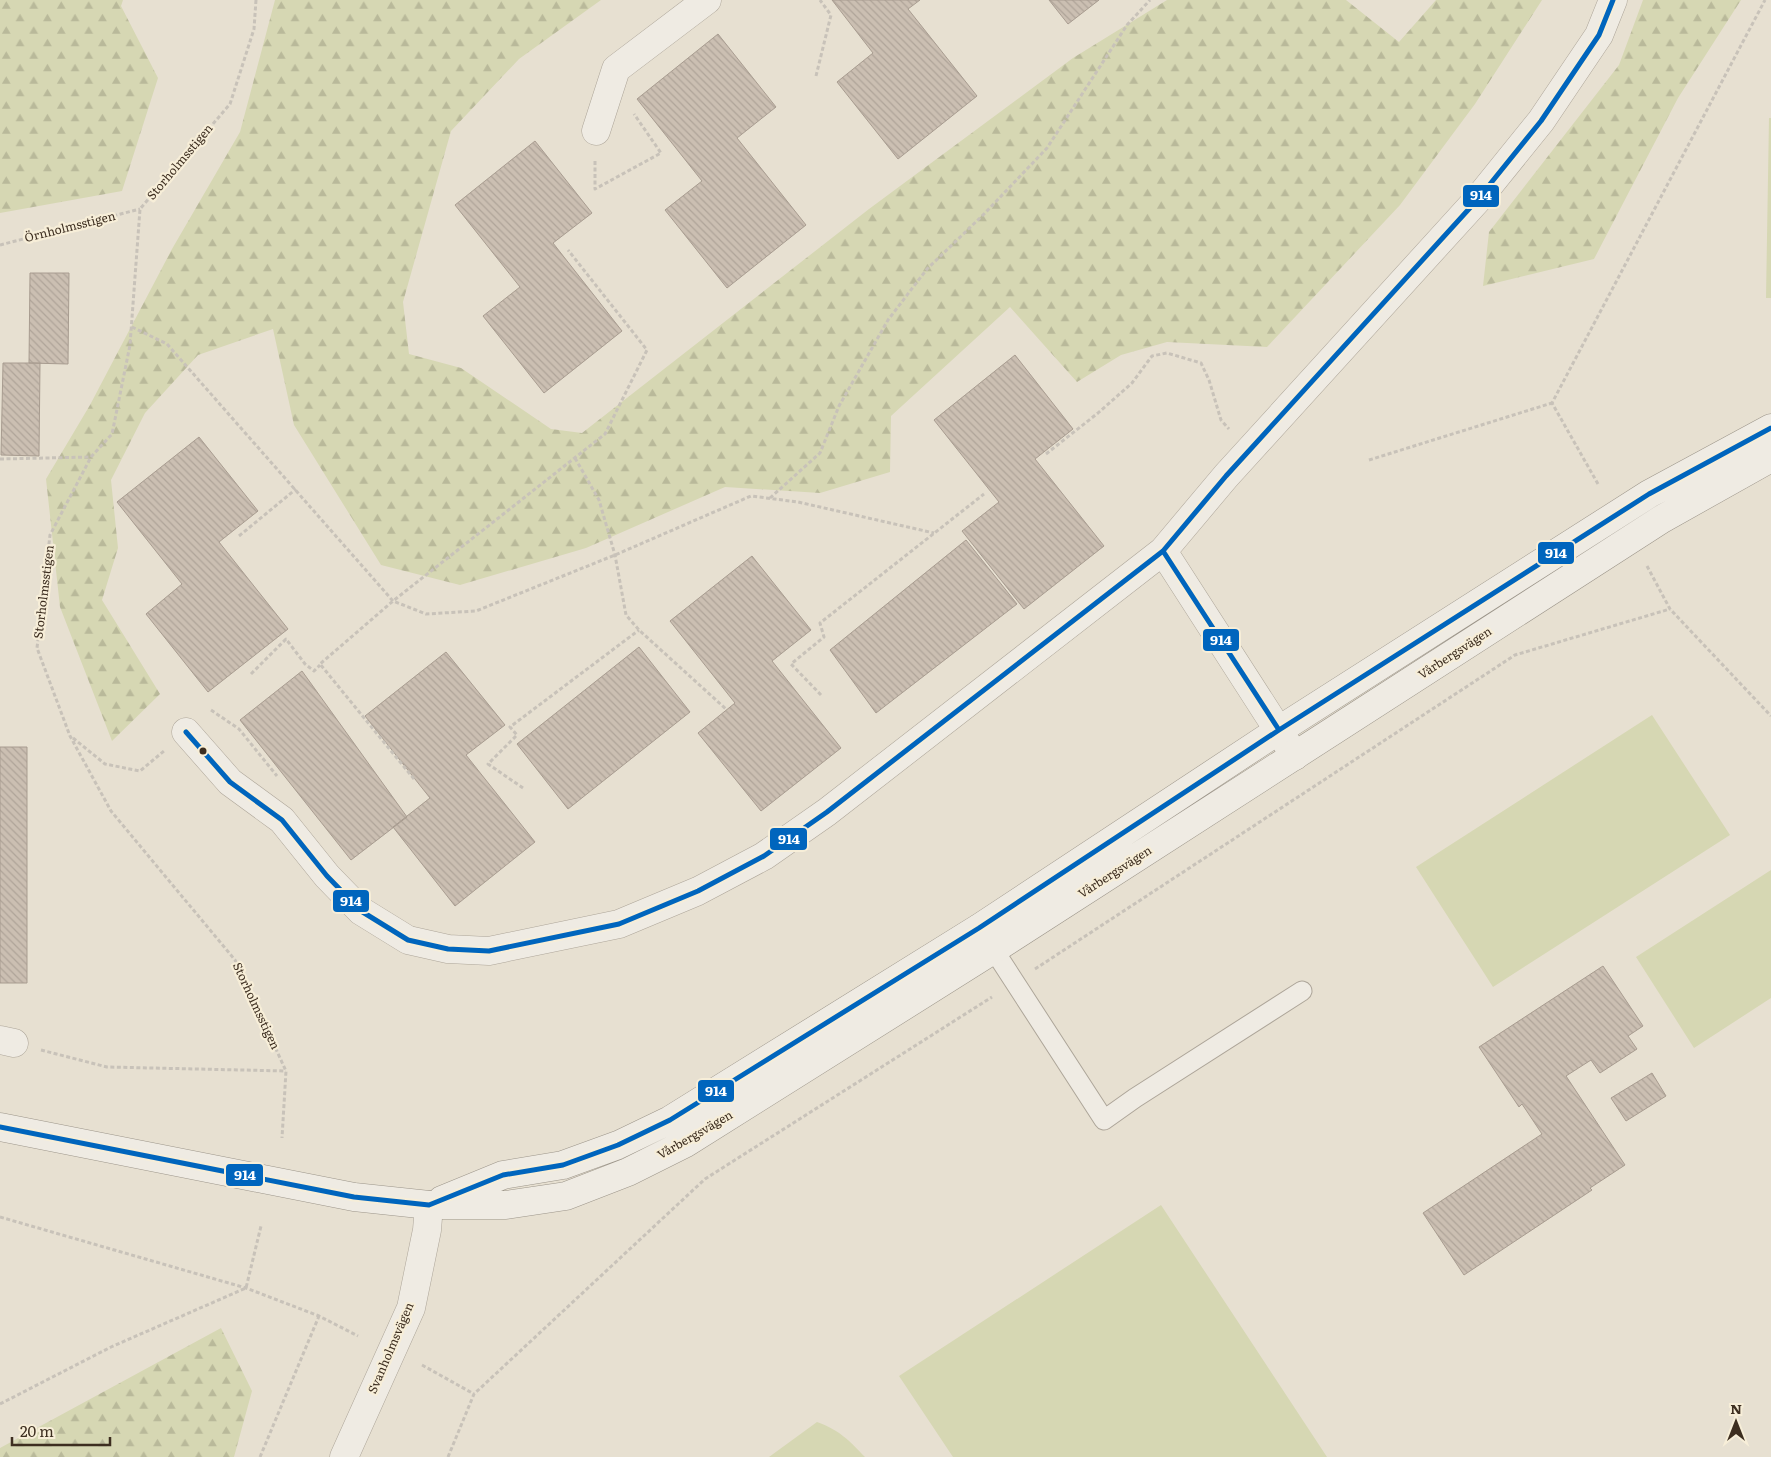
<svg xmlns="http://www.w3.org/2000/svg" width="1771" height="1457" viewBox="0 0 1771 1457" font-family="Literata,serif">
<defs>
<pattern id="forest-firs" width="22" height="20" patternUnits="userSpaceOnUse" patternTransform="scale(1.25)"><rect width="22" height="20" fill="#d6d7b3"/><path d="M5 1l3.5 6h-7zM16 11l3.5 6h-7z" fill="#b9b99a"/></pattern>
<pattern id="building-back-hatch" width="6" height="6" patternUnits="userSpaceOnUse" patternTransform="scale(1.25)"><rect width="6" height="6" fill="#cbbfb2"/><path d="M-1 5l2 2M0 0l6 6M5-1l2 2" fill="none" stroke="#afa499"/></pattern>
</defs>
<rect width="100%" height="100%" fill="#e7e0d1"/>
<path fill="url(#forest-firs)" d="M 0,0 L 123,0 L 121,6 L 158,78 L 122,191 L 0,213 Z
M 275,0 L 601,0 L 519,59 L 451,131 L 403,302 L 409,354 L 461,368 L 551,429 L 582,433 L 869,209 L 1073,58 L 1167,0 L 1346,0 L 1399,42 L 1436,0 L 1542,0 L 1475,104 L 1400,205 L 1267,347 L 1167,342 L 1121,355 L 1077,382 L 1010,307 L 891,416 L 890,472 L 820,493 L 725,487 L 586,548 L 460,585 L 381,565 L 294,425 L 273,329 L 198,355 L 145,413 L 111,480 L 118,548 L 102,600 L 160,694 L 112,741 L 60,607 L 46,479 L 90,405 L 172,249 L 240,132 Z
M 1643,0 L 1741,0 L 1678,98 L 1594,259 L 1483,286 L 1489,232 L 1619,65 Z
M 221,1328 L 252,1391 L 234,1457 L 0,1457 L 0,1448 Z"/>
<path fill="#d6d7b3" d="M 1769,118 L 1771,118 L 1771,298 L 1766,298 Z
M 1652,715 L 1730,835 L 1493,987 L 1416,867 Z
M 1771,870 L 1771,998 L 1694,1048 L 1636,957 Z
M 1161,1205 L 1327,1457 L 953,1457 L 899,1376 Z
M 817,1422 C 839,1430 849,1440 865,1457 L 769,1457 Z"/>
<path fill="url(#building-back-hatch)" stroke="#a89c90" d="M 832,0 L 920,0 L 908,9 L 977,96 L 898,159 L 837,82 L 873,53 Z
M 1049,0 L 1099,0 L 1068,24 Z
M 718,34 L 776,107 L 737,138 L 806,225 L 727,288 L 665,210 L 702,181 L 637,99 Z
M 535,141 L 592,213 L 553,243 L 622,331 L 544,393 L 483,316 L 520,287 L 455,205 Z
M 30,273 L 69,273 L 68,364 L 29,363 Z
M 1015,355 L 1073,429 L 1035,459 L 1104,546 L 1024,609 L 962,531 L 999,502 L 934,420 Z
M 3,363 L 40,363 L 39,456 L 1,455 Z
M 199,437 L 258,511 L 219,542 L 288,629 L 208,692 L 146,614 L 182,584 L 117,502 Z
M 966,540 L 1017,604 L 876,713 L 830,650 Z
M 752,556 L 811,630 L 772,661 L 841,748 L 761,811 L 698,733 L 735,703 L 670,621 Z
M 639,647 L 690,712 L 568,809 L 517,744 Z
M 446,652 L 505,725 L 466,755 L 535,842 L 455,906 L 393,827 L 430,798 L 365,716 Z
M 302,671 L 407,817 L 351,860 L 240,720 Z
M 0,747 L 27,747 L 27,983 L 0,983 Z
M 1603,966 L 1643,1026 L 1628,1036 L 1637,1049 L 1600,1073 L 1591,1060 L 1566,1076 L 1625,1165 L 1590,1188 L 1592,1190 L 1464,1275 L 1423,1213 L 1542,1134 L 1522,1104 L 1519,1107 L 1479,1047 Z
M 1652,1073 L 1666,1096 L 1626,1121 L 1611,1098 Z"/>
<g fill="none" stroke-linecap="round" stroke-linejoin="round">
<defs>
<path id="lane" d="M 988,941 L 1104,1120 L 1135,1098 L 1302,991"/>
<path id="street" d="M 596,131 L 616,69 L 707,0
M 1163,551 L 1295,756
M 186,732 L 230,782 L 282,820 L 327,876 L 361,911 L 408,940 L 448,949 L 489,951 L 619,924 L 698,891 L 764,856 L 827,812 L 1163,551 L 1226,476 L 1478,199 L 1541,121 L 1599,35 L 1613,0
M 0,1040 L 14,1043
M 344,1457 L 411,1308 L 427,1230 L 429,1205"/>
<path id="secondary" d="M 0,1127 L 354,1197 L 429,1205 L 506,1205 L 566,1196 L 628,1172 L 686,1143 L 993,950 L 1662,519 L 1771,458
M 442,1200 L 503,1175 L 563,1165 L 618,1145 L 670,1120 L 979,928 L 1279,730 L 1649,494 L 1771,428"/>
</defs>
<use href="#lane" stroke="#ada599" stroke-width="21"/>
<use href="#street" stroke="#ada599" stroke-width="29"/>
<use href="#secondary" stroke="#9c958a" stroke-width="29"/>
<path stroke="#c8c2b9" stroke-width="3" stroke-dasharray="4 2.5" stroke-linecap="butt" d="M 256,0 L 254,29 L 230,104 L 140,209 L 130,345 L 112,434 L 91,457 L 50,535 L 37,648 L 70,736 L 111,811 L 235,960 L 286,1071 L 282,1138
M 816,76 L 831,15 L 820,0
M 595,161 L 595,189 L 661,153 L 634,114
M 0,245 L 140,209
M 132,327 L 167,344 L 393,601 L 426,614 L 476,611 L 615,555 L 751,496 L 798,502 L 934,533
M 1046,454 L 1098,413 L 1132,383 L 1152,356 L 1167,353 L 1201,363 L 1209,380 L 1221,420 L 1229,429
M 575,458 L 599,500 L 615,555 L 626,615 L 639,630 L 727,710
M 0,459 L 91,457
M 1369,460 L 1552,403
M 1598,484 L 1552,403 L 1765,0
M 770,498 L 820,453 L 839,406 L 888,320 L 927,269 L 984,214 L 1047,148 L 1127,25 L 1150,0
M 239,536 L 296,489
M 1647,566 L 1670,609 L 1771,716
M 251,674 L 286,639 L 305,664 L 314,671 L 320,665
M 821,695 L 791,664 L 824,637 L 820,623 L 984,494
M 211,710 L 239,729 L 277,776
M 73,738 L 105,764 L 140,771 L 164,751
M 414,779 L 320,664 L 393,601 L 605,434 L 647,350 L 568,250
M 523,788 L 488,764 L 517,735 L 510,727 L 639,630
M 1035,969 L 1515,655 L 1670,609
M 41,1050 L 107,1067 L 286,1071
M 0,1217 L 246,1288 L 319,1316 L 358,1336
M 422,1365 L 474,1394
M 0,1404 L 111,1347 L 246,1288 L 261,1226
M 260,1457 L 319,1316
M 448,1457 L 474,1394 L 705,1179 L 992,997"/>
<use href="#lane" stroke="#efebe3" stroke-width="19"/>
<use href="#street" stroke="#efebe3" stroke-width="28"/>
<use href="#secondary" stroke="#efebe3" stroke-width="28"/>
<defs>
<path id="bus-1" d="M 1163,551 L 1279,730
M 186,732 L 230,782 L 282,820 L 327,876 L 361,911 L 408,940 L 448,949 L 489,951 L 619,924 L 698,891 L 764,856 L 827,812 L 1163,551 L 1226,476 L 1478,199 L 1541,121 L 1599,35 L 1613,0
M 0,1127 L 354,1197 L 429,1205 L 503,1175 L 563,1165 L 618,1145 L 670,1120 L 979,928 L 1279,730 L 1649,494 L 1771,428"/>
</defs>
<use href="#bus-1" stroke="#f7eed8" stroke-width="9"/>
<use href="#bus-1" stroke="#0065bd" stroke-width="5"/>
</g>
<circle fill="#3d2e20" stroke="#f7eed8" stroke-width="2" cx="203" cy="751" r="4.5"/>
<g text-anchor="middle" stroke-width="4.5" stroke-linejoin="round" paint-order="stroke">
<g font-size="12" fill="#3d2e20" stroke="#f7eed8">
<text transform="translate(180 162) rotate(-50)" y="4">Storholmsstigen</text>
<text transform="translate(70 227) rotate(-14)" y="4">Örnholmsstigen</text>
<text transform="translate(44 592) rotate(-83)" y="4">Storholmsstigen</text>
<text transform="translate(1455 653) rotate(-33)" y="4">Vårbergsvägen</text>
<text transform="translate(1115 872) rotate(-33)" y="4">Vårbergsvägen</text>
<text transform="translate(256 1006) rotate(65)" y="4">Storholmsstigen</text>
<text transform="translate(695 1135) rotate(-30)" y="4">Vårbergsvägen</text>
<text transform="translate(391 1348) rotate(-67)" y="4">Svanholmsvägen</text>
</g>
</g>
<g stroke="#f7eed8" stroke-width="2">
<rect x="1462" y="184" width="38" height="24" rx="5" fill="#0065bd"/>
<rect x="1537" y="541" width="38" height="24" rx="5" fill="#0065bd"/>
<rect x="1202" y="628" width="38" height="24" rx="5" fill="#0065bd"/>
<rect x="769" y="827" width="39" height="24" rx="5" fill="#0065bd"/>
<rect x="332" y="889" width="38" height="24" rx="5" fill="#0065bd"/>
<rect x="697" y="1079" width="38" height="24" rx="5" fill="#0065bd"/>
<rect x="225" y="1163" width="39" height="24" rx="5" fill="#0065bd"/>
</g>
<g font-size="14" text-anchor="middle" font-weight="bold" fill="#fff">
<text x="1481" y="200">914</text>
<text x="1556" y="558">914</text>
<text x="1221" y="645">914</text>
<text x="789" y="844">914</text>
<text x="351" y="906">914</text>
<text x="716" y="1096">914</text>
<text x="245" y="1180">914</text>
</g>
<g transform="translate(1736 1422)" stroke="#f7eed8" stroke-width="4" paint-order="stroke">
<path d="M0-4L9 19L0 12L-9 19Z" fill="#3d2e20"/>
<text y="-8" font-size="14" font-weight="bold" text-anchor="middle" fill="#3d2e20">N</text>
</g>
<path d="M12 1437v8h98v-8" fill="none" stroke="#3d2e20" stroke-width="2.5"/>
<text x="20" y="1437" font-size="15" fill="#3d2e20" stroke="#f7eed8" stroke-width="4" paint-order="stroke">20 m</text>
</svg>
